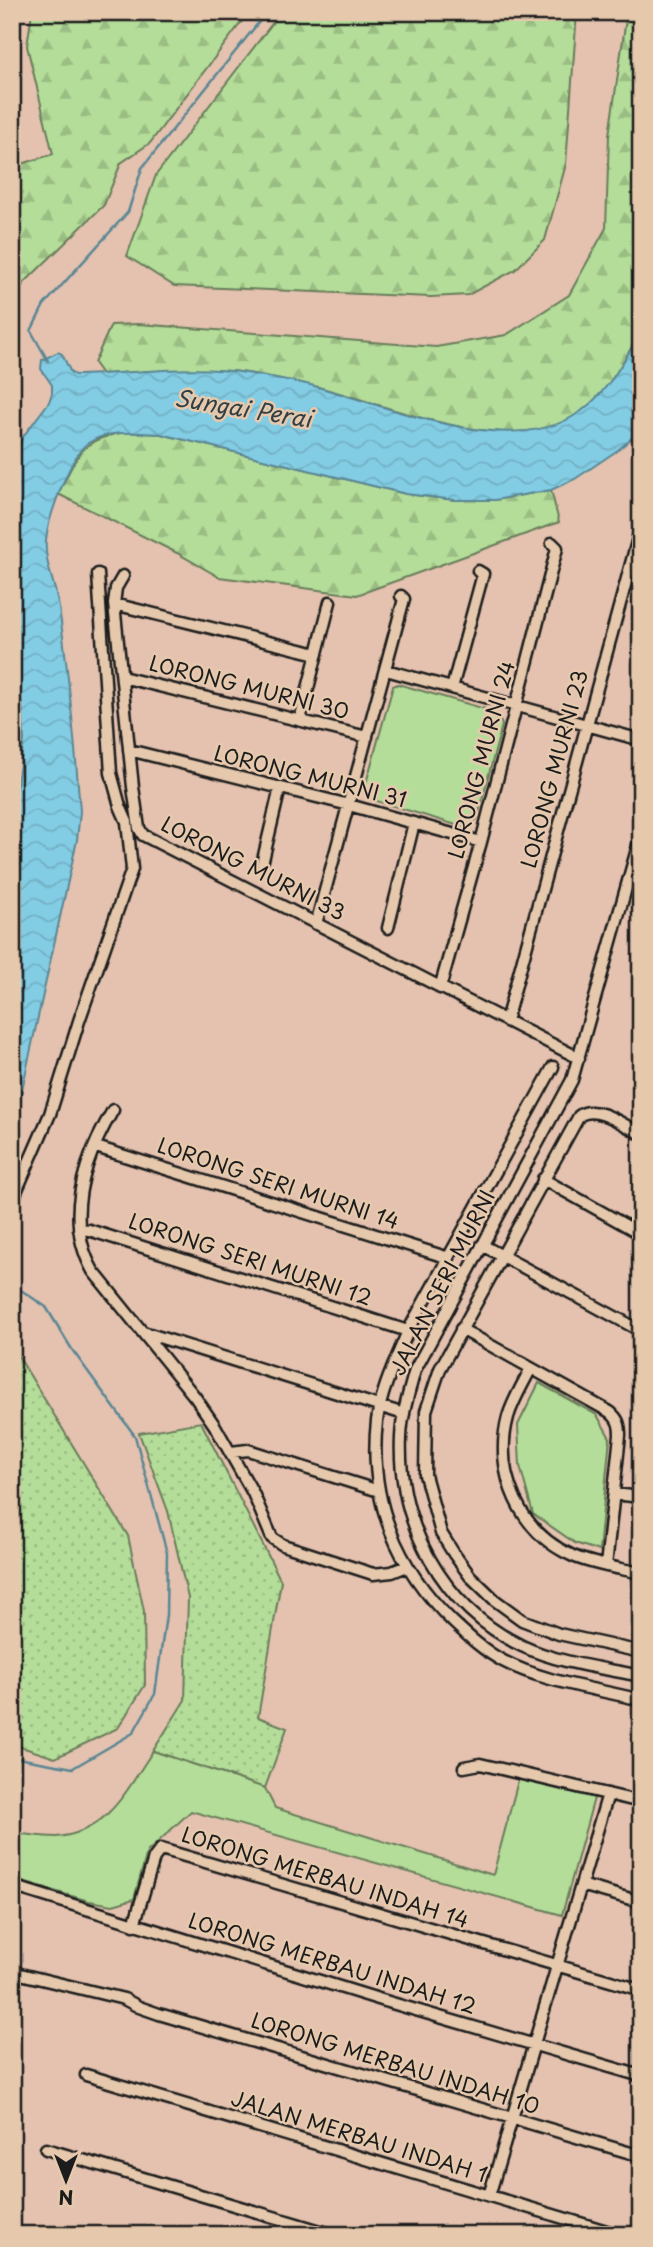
<svg xmlns="http://www.w3.org/2000/svg" width="653" height="2247" viewBox="0 0 653 2247" font-family="'Playpen Sans',sans-serif">
<defs>
<pattern id="grass-dots" width="8" height="8" patternUnits="userSpaceOnUse" patternTransform="scale(1.75)"><rect width="8" height="8" fill="#b4dd99"/><path d="M2 2h.1M6 6h.1" fill="none" stroke="#9abd83" stroke-width="1.8" stroke-linecap="round"/></pattern>
<pattern id="forest-firs" width="22" height="20" patternUnits="userSpaceOnUse" patternTransform="scale(1.75)"><rect width="22" height="20" fill="#b4dd99"/><path d="M5 1l3.5 6h-7zM16 11l3.5 6h-7z" fill="#9abd83"/></pattern>
<pattern id="water-waves" width="16" height="10" patternUnits="userSpaceOnUse" patternTransform="scale(1.75)"><rect width="16" height="10" fill="#83cde4"/><path d="M0 5q4-4 8 0t8 0" fill="none" stroke="#71afc3"/></pattern>
</defs>
<rect width="100%" height="100%" fill="#e4c2af"/>
<filter id="ink" filterUnits="userSpaceOnUse"><feTurbulence type="fractalNoise" baseFrequency=".0143" numOctaves="2"/><feDisplacementMap in="SourceGraphic" scale="14" xChannelSelector="R" yChannelSelector="G"/><feConvolveMatrix kernelMatrix="1 2 1 2 8 2 1 2 1" color-interpolation-filters="sRGB"/></filter>
<g filter="url(#ink)">
<path fill="url(#grass-dots)" stroke="#687c5a" stroke-width="2" d="M 12,1346 L 128,1536 L 144,1611 L 145,1685 L 118,1728 L 55,1758 L 12,1744 Z
M 201,1422 L 281,1581 L 258,1717 L 287,1728 L 265,1788 L 153,1751 L 185,1700 L 188,1598 L 168,1511 L 139,1433 Z"/>
<path fill="url(#forest-firs)" stroke="#687c5a" stroke-width="2" d="M 32,12 L 249,12 L 150,143 L 121,163 L 104,205 L 24,283 L 12,303 L 12,167 L 53,154 L 27,46 Z
M 281,12 L 577,12 L 566,164 L 545,240 L 515,270 L 468,295 L 431,297 L 174,286 L 127,256 L 156,175 Z
M 627,12 L 641,12 L 641,331 C 628,353 615,379 598,398 C 529,474 389,402 309,385 C 287,380 263,375 241,372 C 194,368 148,371 102,374 L 94,363 L 111,325 L 139,324 L 436,347 L 506,335 L 569,295 L 606,228 L 609,135 Z
M 126,432 L 161,434 L 406,494 L 455,500 L 494,500 L 551,490 L 559,522 L 357,595 L 219,577 L 177,553 L 58,494 C 78,455 80,439 126,432 Z"/>
<path fill="#b4dd99" stroke="#687c5a" stroke-width="2" d="M 398,684 L 496,712 L 502,725 L 477,819 L 466,828 L 370,799 L 365,787 L 393,686 Z
M 539,1383 L 597,1415 L 610,1438 L 599,1551 L 575,1543 L 533,1514 L 520,1466 L 518,1425 Z
M 153,1751 L 265,1788 L 275,1808 L 493,1875 L 519,1777 L 594,1798 L 562,1915 L 191,1811 L 147,1852 L 134,1899 L 113,1905 L 89,1901 L 12,1879 L 12,1833 C 26,1834 42,1837 56,1837 C 108,1833 127,1789 153,1751 Z"/>
<path fill="url(#water-waves)" stroke="#5a8694" stroke-width="2" d="M 641,331 L 641,430 L 618,450 L 575,479 L 551,490 L 495,500 L 455,500 L 406,494 L 161,434 C 137,433 110,429 88,443 C 70,456 48,518 46,540 C 44,564 56,585 59,608 C 69,675 75,744 80,811 L 77,840 L 12,1135 L 12,814 L 24,740 L 22,706 L 12,657 L 12,470 L 22,438 L 49,402 L 52,393 L 52,385 L 41,369 L 42,360 L 58,352 L 62,354 L 71,373 L 75,375 C 132,374 190,364 246,373 C 268,377 292,380 314,386 C 384,405 504,457 572,417 C 604,399 623,363 641,331 Z"/>
<g fill="none" stroke-linecap="round" stroke-linejoin="round">
<path stroke="#5a8694" stroke-width="2.5" d="M 48,361 L 31,331 L 44,305 L 128,212 L 142,168 L 267,12
M 12,1284 L 46,1307 L 73,1351 L 135,1436 L 167,1553 L 166,1615 L 155,1694 L 133,1733 L 73,1768 L 12,1757"/>
<defs>
<path id="minor" d="M 123,576 L 116,588 L 114,604 L 133,787 L 139,828 L 143,835 L 579,1058
M 114,604 L 317,654
M 386,670 L 641,740
M 122,677 L 367,737
M 452,688 L 483,574 L 478,571
M 300,720 L 330,602
M 129,750 L 349,805 L 481,842
M 641,835 L 572,1080 L 415,1370 C 409,1392 402,1414 401,1437 C 397,1524 443,1608 522,1646 C 558,1663 602,1668 641,1676
M 262,864 L 280,788
M 629,880 L 641,882
M 316,924 L 404,599 L 401,596
M 388,928 L 414,823
M 440,988 L 481,842 L 557,548 L 552,543
M 506,1021 L 641,527
M 553,1067 L 408,1331 C 396,1360 381,1390 377,1421 C 368,1500 397,1568 453,1622 C 468,1636 484,1651 503,1661 C 543,1682 597,1689 641,1700
M 113,1110 C 84,1159 63,1218 93,1271 L 195,1397 L 215,1426 L 253,1493 L 272,1538 L 283,1545 L 373,1574 L 392,1572 L 407,1566
M 641,1134 C 625,1126 596,1103 579,1116 L 440,1369 L 426,1411 L 425,1475 L 441,1533 L 454,1554 L 470,1576 L 496,1601 L 522,1620 L 559,1634 L 641,1652
M 96,1147 L 449,1258
M 543,1179 L 641,1234
M 12,1201 L 50,1114 L 79,1021 L 132,869 L 127,822 L 120,806 L 111,773 L 98,574
M 79,1229 L 89,1230 L 408,1331
M 482,1245 L 641,1331
M 461,1329 L 610,1412 C 618,1419 620,1424 620,1435 L 606,1566
M 143,1332 L 404,1414
M 531,1368 C 523,1384 513,1400 508,1417 C 493,1473 520,1533 573,1556 C 594,1565 618,1568 641,1573
M 231,1452 L 248,1450 L 379,1491
M 614,1494 L 641,1497
M 464,1767 L 480,1764 L 641,1802
M 581,1885 L 641,1902
M 12,1886 L 385,2001 L 641,2076
M 134,1925 L 154,1858 L 161,1849 L 641,1990
M 12,1972 L 124,1999 L 139,2007 L 159,2014 L 641,2156
M 86,2075 L 620,2235
M 46,2149 L 334,2235
M 489,2196 L 608,1794"/>
</defs>
<use href="#minor" stroke="#1c1c1c" stroke-width="15"/>
<use href="#minor" stroke="#e6c9ad" stroke-width="10"/>
</g>
</g>
<g text-anchor="middle" stroke-width="5" stroke-linejoin="round" paint-order="stroke">
<g font-size="21" fill="#1c1c1c" stroke="#e6c9ad">
<text transform="translate(249 688) rotate(14)" y="7">LORONG MURNI 30</text>
<text transform="translate(482 760) rotate(-75)" y="7">LORONG MURNI 24</text>
<text transform="translate(555 769) rotate(-75)" y="7">LORONG MURNI 23</text>
<text transform="translate(310 777) rotate(14)" y="7">LORONG MURNI 31</text>
<text transform="translate(253 869) rotate(27)" y="7">LORONG MURNI 33</text>
<text transform="translate(278 1184) rotate(18)" y="7">LORONG SERI MURNI 14</text>
<text transform="translate(250 1260) rotate(18)" y="7">LORONG SERI MURNI 12</text>
<text transform="translate(443 1283) rotate(-63)" y="7">JALAN SERI MURNI</text>
<text transform="translate(325 1878) rotate(17)" y="7">LORONG MERBAU INDAH 14</text>
<text transform="translate(332 1964) rotate(17)" y="7">LORONG MERBAU INDAH 12</text>
<text transform="translate(395 2064) rotate(17)" y="7">LORONG MERBAU INDAH 10</text>
<text transform="translate(359 2137) rotate(17)" y="7">JALAN MERBAU INDAH 1</text>
</g>
<g font-size="23" font-style="italic" fill="#313f44" stroke="#e6c9ad">
<text transform="translate(243 409) rotate(9)" y="8">Sungai Perai</text>
</g>
</g>
<rect width="653" height="2247" fill="none" stroke="#e6c9ad" stroke-width="42"/>
<rect x="21" y="21" width="611" height="2205" fill="none" stroke="#1c1c1c" stroke-width="2.5" filter="url(#ink)"/>
<g transform="translate(66 2180) rotate(180)" stroke="#e6c9ad" stroke-width="5" paint-order="stroke">
<path d="M0-5L12 26L0 18L-12 26Z" fill="#1c1c1c"/>
<text y="-10" font-size="19" font-weight="bold" text-anchor="middle" fill="#1c1c1c">N</text>
</g>
</svg>
